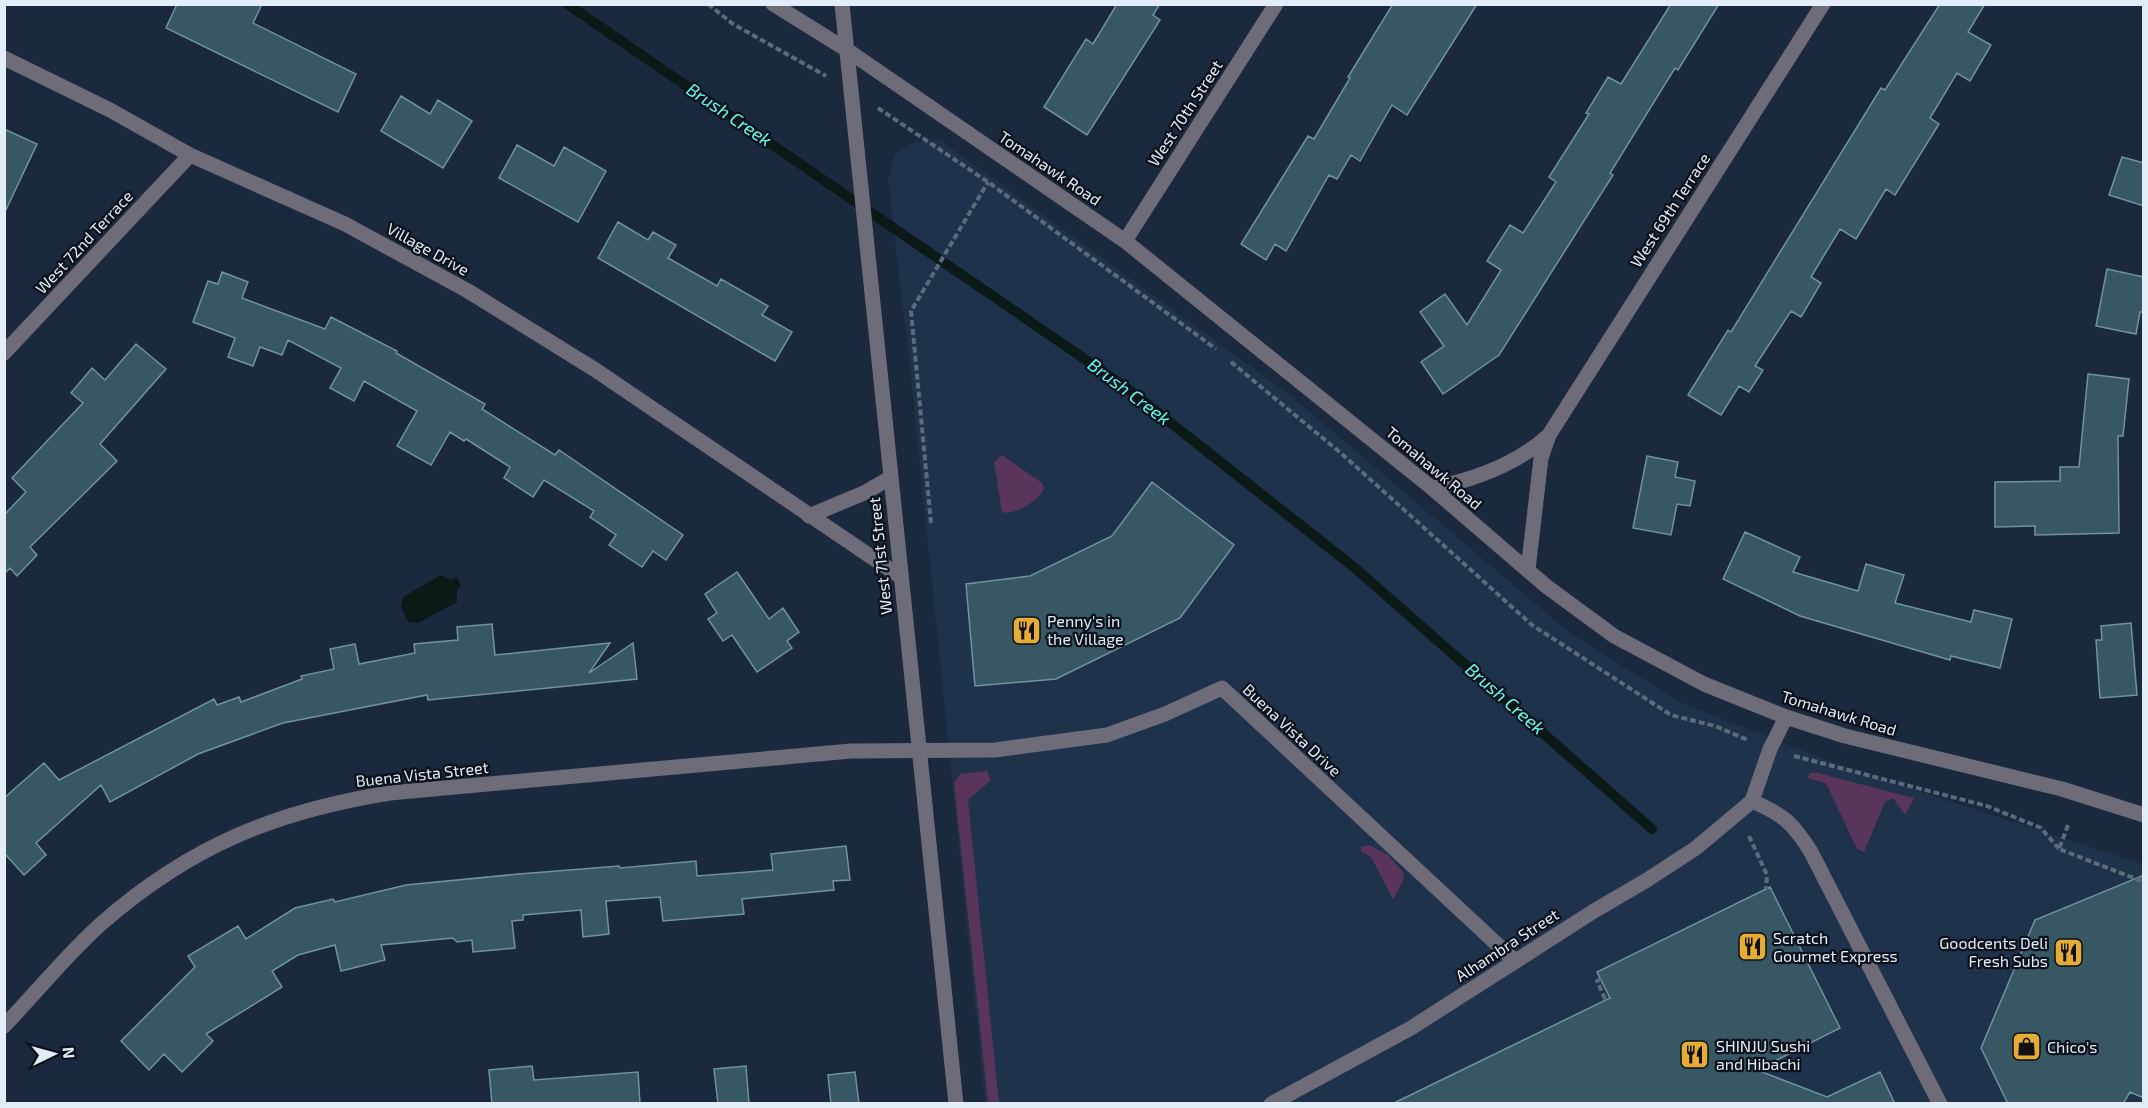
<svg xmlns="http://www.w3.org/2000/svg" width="2148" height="1108" viewBox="0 0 2148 1108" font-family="'Exo 2',sans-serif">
<rect width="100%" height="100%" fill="#1a293d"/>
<path fill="#1e324b" d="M 940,140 L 1290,395 L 1571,634 L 1682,703 L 1842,766 L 2143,864 L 2143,1103 L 985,1103 L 910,368 L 888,180 L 895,155 L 913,142 Z"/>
<path fill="#59355b" d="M 1002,455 L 1042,483 L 1044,488 C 1041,500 1014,516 1002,512 L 994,462 Z
M 987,771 L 991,780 L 968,800 L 999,1104 L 988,1103 L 954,783 L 960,774 Z
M 1810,773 L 1818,773 L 1914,798 L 1905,815 L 1893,798 L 1885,802 L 1864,852 L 1857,849 L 1826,783 L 1807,778 Z
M 1369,845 L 1388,855 L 1404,873 L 1403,881 L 1393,899 L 1371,857 L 1361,851 L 1361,847 Z"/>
<path fill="#0b1917" d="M 441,575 L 451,580 L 457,577 L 461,587 L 457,590 L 457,602 L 418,623 L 408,622 L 401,607 L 403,597 Z"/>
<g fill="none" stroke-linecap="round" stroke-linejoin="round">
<path stroke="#0b1917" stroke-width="10" d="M 567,4 L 1124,386 L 1355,568 L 1652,829"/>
</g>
<path fill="#365763" stroke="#7093a0" stroke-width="1.5" d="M 177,4 L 262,4 L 253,23 L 356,74 L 338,112 L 166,28 Z
M 1117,4 L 1160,4 L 1153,15 L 1160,20 L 1087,135 L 1044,107 L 1086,39 L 1093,44 Z
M 1393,4 L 1477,4 L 1407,115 L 1392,105 L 1360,161 L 1351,155 L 1337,179 L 1329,175 L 1286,251 L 1275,244 L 1266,260 L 1241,244 L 1308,136 L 1314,139 L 1350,78 L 1348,77 Z
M 1671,4 L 1719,4 L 1678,70 L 1675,68 L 1610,173 L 1613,175 L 1499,355 L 1443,394 L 1421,362 L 1444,346 L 1420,312 L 1445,294 L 1467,325 L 1501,270 L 1487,261 L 1510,225 L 1523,233 L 1556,182 L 1549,177 L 1589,114 L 1586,113 L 1608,77 L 1621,84 Z
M 1940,4 L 1985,4 L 1968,32 L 1991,45 L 1970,81 L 1957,73 L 1930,118 L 1939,124 L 1895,195 L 1886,189 L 1856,239 L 1840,229 L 1811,277 L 1821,283 L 1801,317 L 1791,311 L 1755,366 L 1763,370 L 1749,392 L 1739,386 L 1721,415 L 1688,395 L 1728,330 L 1731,332 L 1881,88 L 1885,90 Z
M 401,96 L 430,114 L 438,100 L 472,121 L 443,168 L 381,131 Z
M 4,129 L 37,144 L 4,214 Z
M 517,145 L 554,166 L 564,147 L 606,171 L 578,222 L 499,178 Z
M 2122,157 L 2144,163 L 2144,206 L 2109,195 Z
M 618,222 L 648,240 L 653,232 L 676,245 L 668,258 L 717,286 L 721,279 L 768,306 L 762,315 L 792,332 L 775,361 L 598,258 Z
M 2107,269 L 2144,277 L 2144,312 L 2140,312 L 2136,334 L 2096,326 Z
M 222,272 L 248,282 L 242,298 L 325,329 L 331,317 L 397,351 L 396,353 L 485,404 L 482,409 L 555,455 L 559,450 L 683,535 L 666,560 L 653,551 L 642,567 L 609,545 L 616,535 L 590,517 L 594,511 L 544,480 L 533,497 L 504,478 L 510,467 L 466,439 L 464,441 L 450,432 L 431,465 L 397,446 L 417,411 L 364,381 L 354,401 L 330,388 L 341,368 L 288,340 L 282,355 L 260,347 L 253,366 L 228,357 L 235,338 L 193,322 L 208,281 L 218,284 Z
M 136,344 L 166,369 L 100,444 L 117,461 L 30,547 L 37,555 L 17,576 L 10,568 L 4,574 L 4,515 L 26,492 L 12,478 L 83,403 L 71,393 L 92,368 L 105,380 Z
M 2088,374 L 2129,379 L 2123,436 L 2118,436 L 2119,533 L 2035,535 L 2035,526 L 1995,527 L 1995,482 L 2060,481 L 2060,467 L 2079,467 Z
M 1647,456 L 1678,462 L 1675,477 L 1695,481 L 1690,506 L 1677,504 L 1671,535 L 1633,528 Z
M 1152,482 L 1234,545 L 1180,618 L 1056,679 L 975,686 L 966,584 L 1030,576 L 1112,536 Z
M 1745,532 L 1800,557 L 1793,572 L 1858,591 L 1866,564 L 1904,575 L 1895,603 L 1971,622 L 1974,610 L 2012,619 L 2000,668 L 1951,656 L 1950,660 L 1800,616 L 1723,579 Z
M 737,572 L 769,619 L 783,608 L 799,632 L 787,641 L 792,648 L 757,672 L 732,635 L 723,641 L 708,619 L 717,613 L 705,594 Z
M 2131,623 L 2137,695 L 2100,698 L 2096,640 L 2102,640 L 2101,626 Z
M 492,624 L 495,655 L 610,643 L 589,673 L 633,643 L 637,679 L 428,700 L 427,695 L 283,723 L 198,754 L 110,802 L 101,785 L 36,843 L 46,855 L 24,875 L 4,853 L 4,798 L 44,763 L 59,780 L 214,699 L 217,705 L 239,697 L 241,702 L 302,679 L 301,676 L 334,669 L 330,649 L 355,644 L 359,664 L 415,653 L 414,644 L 458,640 L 457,627 Z
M 846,846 L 850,880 L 833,881 L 834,890 L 742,899 L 744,914 L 663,921 L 660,897 L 606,901 L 609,934 L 583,937 L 581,910 L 523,915 L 523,920 L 512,921 L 515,948 L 473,952 L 472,940 L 457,942 L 453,938 L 381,945 L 385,960 L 341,971 L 335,945 L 298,955 L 272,971 L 282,987 L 206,1034 L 213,1041 L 182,1072 L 164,1054 L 149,1070 L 121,1041 L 195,967 L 188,956 L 238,926 L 246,939 L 295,908 L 333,899 L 335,902 L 406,885 L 519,874 L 619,866 L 620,868 L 696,861 L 697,876 L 773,870 L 771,854 Z
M 2144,875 L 2144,1098 L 2130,1092 L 2123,1104 L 2008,1104 L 1981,1048 L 2035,920 Z
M 1770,887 L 1840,1028 L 1757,1070 L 1827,1097 L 1880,1072 L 1895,1104 L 1392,1104 L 1610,998 L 1597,972 Z
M 532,1066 L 534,1080 L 638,1072 L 640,1104 L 492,1104 L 489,1070 Z
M 746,1066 L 749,1104 L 718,1104 L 714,1069 Z
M 855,1072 L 859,1104 L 831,1104 L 828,1075 Z"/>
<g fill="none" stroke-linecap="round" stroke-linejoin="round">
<path stroke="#5d6a7c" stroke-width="4" stroke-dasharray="6 3" stroke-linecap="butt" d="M 708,4 L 733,24 L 826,76
M 878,108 L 988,182 L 1216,349
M 1231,362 L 1342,454 L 1532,625 L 1671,715 L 1715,726 L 1748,740
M 931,523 L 911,311 L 988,182
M 1794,756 L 1987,806 L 2041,828 L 2059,849
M 2068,825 L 2059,849 L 2144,882
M 1749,836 L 1767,875 L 1766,889
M 1601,979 L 1597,981 L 1606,1001"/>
<path stroke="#6d6c78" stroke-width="15" d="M 4,58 L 110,110 L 190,155 L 345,224 L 468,291 L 594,369 L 901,577
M 1125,241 L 1276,4
M 4,353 L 190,155
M 1432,488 C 1474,480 1517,464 1549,435
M 809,516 L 864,493 L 890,478
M 1528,570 L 1541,458 L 1549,435 L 1823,4
M 1786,717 L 1770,749 L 1752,801 C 1784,815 1793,823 1811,852 L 1940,1104
M 4,1026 C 37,992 67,954 102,923 C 190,846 276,811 390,793 L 851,751 L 995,750 L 1107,735 L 1165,714 L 1222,688 L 1515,961
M 1271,1104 L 1411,1028 L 1594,911 L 1647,880 L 1696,848 L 1752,801"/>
<path stroke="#6d6c78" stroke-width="15" d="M 773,4 L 847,50 L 1125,241 L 1432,488 L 1546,586 L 1614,636 L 1704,684 L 1786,717 L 1845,736 L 2062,789 L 2144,815
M 842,4 L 956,1104"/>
</g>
<defs>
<symbol id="restaurant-square" viewBox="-11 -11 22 22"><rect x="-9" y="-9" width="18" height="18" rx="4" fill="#e5ad35" stroke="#0b111a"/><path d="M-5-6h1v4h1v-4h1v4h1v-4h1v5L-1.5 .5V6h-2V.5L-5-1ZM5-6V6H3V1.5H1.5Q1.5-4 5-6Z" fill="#111"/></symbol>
<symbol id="shop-square" viewBox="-11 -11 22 22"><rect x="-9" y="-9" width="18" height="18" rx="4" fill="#e5ad35" stroke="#0b111a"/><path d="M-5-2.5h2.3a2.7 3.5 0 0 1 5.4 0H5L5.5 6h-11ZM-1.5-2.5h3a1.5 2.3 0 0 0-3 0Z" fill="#111"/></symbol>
</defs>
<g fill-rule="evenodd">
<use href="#restaurant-square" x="1010" y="614" width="33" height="33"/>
<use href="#restaurant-square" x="1736" y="930" width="33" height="33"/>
<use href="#restaurant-square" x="2052" y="936" width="33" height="33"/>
<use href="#shop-square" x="2010" y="1030" width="33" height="33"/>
<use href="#restaurant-square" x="1678" y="1038" width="33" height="33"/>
</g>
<g text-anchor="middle" stroke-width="4.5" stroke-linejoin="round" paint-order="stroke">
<g font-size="16" fill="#e3edfa" stroke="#0b111a">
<text transform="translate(1185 113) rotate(-57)" y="6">West 70th Street</text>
<text transform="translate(1050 168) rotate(34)" y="6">Tomahawk Road</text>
<text transform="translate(1670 210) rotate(-57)" y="6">West 69th Terrace</text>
<text transform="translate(84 242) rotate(-47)" y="6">West 72nd Terrace</text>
<text transform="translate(428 249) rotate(29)" y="6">Village Drive</text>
<text transform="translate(1434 468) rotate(40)" y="6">Tomahawk Road</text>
<text transform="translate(880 556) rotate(-96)" y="6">West 71st Street</text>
<text transform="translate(1839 713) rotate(17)" y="6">Tomahawk Road</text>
<text transform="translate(1292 730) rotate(43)" y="6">Buena Vista Drive</text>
<text transform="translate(422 774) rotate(-6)" y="6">Buena Vista Street</text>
<text transform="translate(1507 945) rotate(-33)" y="6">Alhambra Street</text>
</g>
<g font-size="16" fill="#e3edfa" stroke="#0b111a" text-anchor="start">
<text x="1047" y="627">Penny's in<tspan x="1047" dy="18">the Village</tspan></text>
<text x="1773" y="944">Scratch<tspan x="1773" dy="18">Gourmet Express</tspan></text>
<text x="2048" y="949" text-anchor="end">Goodcents Deli<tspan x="2048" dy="18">Fresh Subs</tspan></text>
<text x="1716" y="1052">SHINJU Sushi<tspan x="1716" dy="18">and Hibachi</tspan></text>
<text x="2047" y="1053">Chico's</text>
</g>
<g font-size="18" font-style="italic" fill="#60fcee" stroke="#0b111a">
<text transform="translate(729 115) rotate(34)" y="6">Brush Creek</text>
<text transform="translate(1129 392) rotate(37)" y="6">Brush Creek</text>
<text transform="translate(1505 699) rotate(41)" y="6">Brush Creek</text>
</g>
</g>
<rect width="2148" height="1108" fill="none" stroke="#e3edfa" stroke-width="12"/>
<g transform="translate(54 1054) rotate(85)" stroke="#0b111a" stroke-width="4.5" paint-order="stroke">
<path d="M0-4.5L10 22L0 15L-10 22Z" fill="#e3edfa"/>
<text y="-9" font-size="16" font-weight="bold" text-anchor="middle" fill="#e3edfa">N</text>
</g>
</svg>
